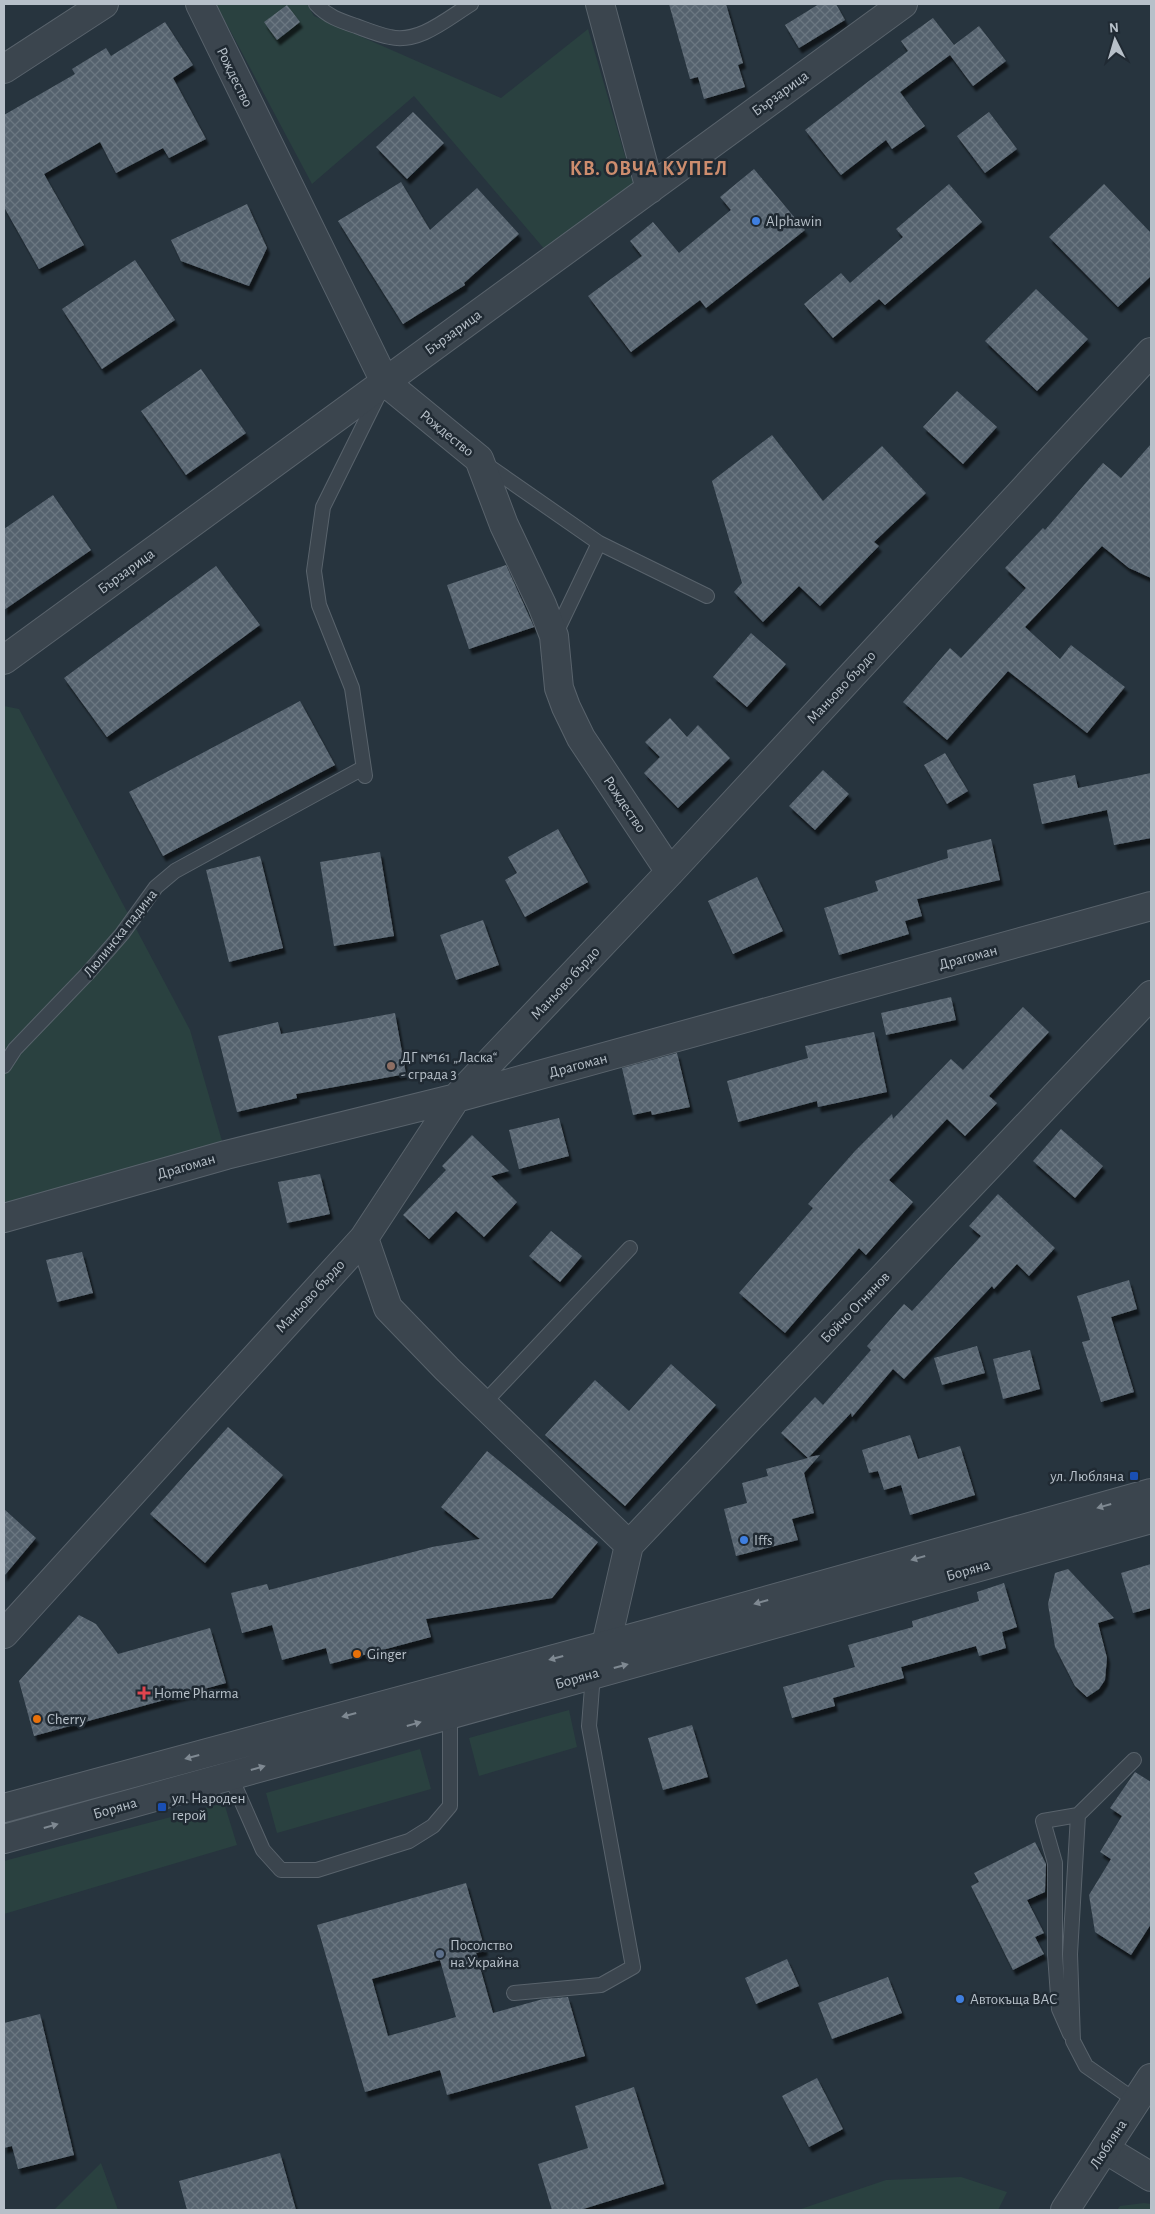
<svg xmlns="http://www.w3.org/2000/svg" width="1155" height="2214" viewBox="0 0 1155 2214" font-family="'Alegreya Sans',sans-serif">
<defs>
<pattern id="building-cross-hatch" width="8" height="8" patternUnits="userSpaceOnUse" patternTransform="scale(1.25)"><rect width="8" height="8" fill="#55626e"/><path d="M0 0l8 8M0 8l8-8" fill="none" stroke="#6b7781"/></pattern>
<filter id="shadow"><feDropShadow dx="3" dy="5.5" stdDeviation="1" flood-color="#0009"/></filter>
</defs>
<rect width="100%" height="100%" fill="#27343e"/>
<path fill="#2a4140" d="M 216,4 L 307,4 L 314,16 L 501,98 L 588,29 L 637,197 L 552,258 L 414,96 L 312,184 Z
M 4,706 L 19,709 L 190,1030 L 226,1155 L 4,1218 Z
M 569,1710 L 577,1747 L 479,1776 L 469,1738 Z
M 420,1749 L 431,1789 L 277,1833 L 266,1793 Z
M 224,1803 L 237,1845 L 4,1914 L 4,1861 Z
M 101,2163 L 118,2210 L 54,2210 Z
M 961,2177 L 1007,2192 L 998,2210 L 798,2210 L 886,2180 Z
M 1144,2203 L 1151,2204 L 1151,2210 L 1117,2210 L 1120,2206 Z"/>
<path fill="url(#building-cross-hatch)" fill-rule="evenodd" filter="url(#shadow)" d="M 669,4 L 726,4 L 743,63 L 738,65 L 745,87 L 704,99 L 698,77 L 690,79 Z
M 819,4 L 836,4 L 845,20 L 799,48 L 785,25 Z
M 287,5 L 300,22 L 277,40 L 264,22 Z
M 933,18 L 954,45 L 979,26 L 1006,61 L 973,86 L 950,55 L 900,92 L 925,126 L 892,149 L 886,140 L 841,175 L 805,130 L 908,51 L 901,41 Z
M 165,22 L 193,65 L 173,78 L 206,139 L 169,158 L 163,148 L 116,173 L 100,142 L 44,174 L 84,245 L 39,269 L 4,207 L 4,115 L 75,74 L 72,69 L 106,48 L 111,56 Z
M 413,112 L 444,143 L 407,179 L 376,147 Z
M 989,112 L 1017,149 L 985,173 L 957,136 Z
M 754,169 L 805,230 L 706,308 L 700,300 L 631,352 L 588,296 L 642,256 L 630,241 L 653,222 L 679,253 L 731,210 L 720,197 Z
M 401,182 L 430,230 L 477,188 L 519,234 L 464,283 L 465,285 L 403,324 L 338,221 Z
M 949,184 L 982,222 L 885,305 L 879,299 L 833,338 L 804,304 L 841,273 L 850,283 L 903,237 L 896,229 Z
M 1104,184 L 1151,233 L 1151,276 L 1118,307 L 1049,237 Z
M 247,204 L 267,248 L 249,286 L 181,261 L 171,240 Z
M 135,260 L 175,320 L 102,369 L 62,309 Z
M 1036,289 L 1088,339 L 1037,391 L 985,341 Z
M 201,369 L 246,433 L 186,475 L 141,411 Z
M 957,391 L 997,427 L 963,464 L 923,427 Z
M 772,435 L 823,501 L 882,446 L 926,493 L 874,542 L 879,546 L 820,606 L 799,586 L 763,622 L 734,592 L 742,583 L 712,481 Z
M 1151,444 L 1151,578 L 1129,568 L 1102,546 L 1025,627 L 1060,659 L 1071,645 L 1125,687 L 1087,733 L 1008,671 L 947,740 L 903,702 L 950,648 L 961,658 L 1026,588 L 1005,568 L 1043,528 L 1045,530 L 1103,463 L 1121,478 Z
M 53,495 L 91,550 L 4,610 L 4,529 Z
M 506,565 L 534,627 L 469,649 L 447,585 Z
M 216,566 L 260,625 L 107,737 L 64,678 Z
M 751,633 L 786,664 L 747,707 L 713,677 Z
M 300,701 L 335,765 L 163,856 L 129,792 Z
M 670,718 L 687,737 L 698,725 L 730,758 L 678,808 L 644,773 L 660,757 L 645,742 Z
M 945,753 L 968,791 L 947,804 L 924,765 Z
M 823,770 L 849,794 L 815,830 L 789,806 Z
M 1151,773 L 1151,838 L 1114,845 L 1107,810 L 1042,824 L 1033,784 L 1075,775 L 1078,788 Z
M 558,829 L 588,882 L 525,917 L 505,880 L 517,873 L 508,857 Z
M 991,839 L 1000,880 L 917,899 L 922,916 L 905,921 L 909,934 L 839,955 L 824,908 L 878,891 L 875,881 L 948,858 L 947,850 Z
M 380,852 L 394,936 L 334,946 L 320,862 Z
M 260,856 L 283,948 L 229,962 L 206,870 Z
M 757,877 L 783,931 L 733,954 L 708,901 Z
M 483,920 L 499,965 L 456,980 L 440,935 Z
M 951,997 L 956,1020 L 886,1035 L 881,1013 Z
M 1023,1007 L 1049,1032 L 989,1096 L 997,1103 L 965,1136 L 947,1119 L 889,1180 L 913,1202 L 866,1255 L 859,1248 L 785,1333 L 739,1293 L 813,1208 L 808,1204 L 855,1151 L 892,1114 L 893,1119 L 951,1059 L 963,1070 Z
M 395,1013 L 406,1074 L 296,1094 L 297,1098 L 237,1112 L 218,1036 L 278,1022 L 281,1034 Z
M 874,1032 L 887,1092 L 818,1107 L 817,1101 L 738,1122 L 727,1081 L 808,1058 L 805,1046 Z
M 677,1053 L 690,1107 L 652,1115 L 651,1111 L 633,1115 L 622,1068 Z
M 559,1118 L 569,1156 L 519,1169 L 509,1130 Z
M 1061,1129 L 1103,1166 L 1075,1198 L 1033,1161 Z
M 472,1135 L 509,1171 L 491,1176 L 517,1202 L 484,1237 L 456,1211 L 429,1239 L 403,1215 L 446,1170 L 442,1166 Z
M 320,1174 L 330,1214 L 287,1223 L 278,1182 Z
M 998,1194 L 1055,1248 L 1029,1276 L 1017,1264 L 994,1289 L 992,1286 L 904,1379 L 893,1369 L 852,1417 L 851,1413 L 809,1457 L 820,1455 L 804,1473 L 814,1513 L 792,1519 L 798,1540 L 736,1556 L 724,1509 L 747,1503 L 742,1483 L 768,1476 L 766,1469 L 808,1458 L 781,1433 L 815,1397 L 823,1405 L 871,1350 L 867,1346 L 904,1304 L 912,1311 L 981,1236 L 969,1226 Z
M 551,1231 L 582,1256 L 560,1282 L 529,1256 Z
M 82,1252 L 93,1293 L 57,1302 L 46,1260 Z
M 1129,1280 L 1137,1309 L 1111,1317 L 1134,1392 L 1101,1402 L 1082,1342 L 1090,1340 L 1077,1296 Z
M 977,1346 L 985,1373 L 942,1385 L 934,1358 Z
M 1030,1350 L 1040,1389 L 1003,1399 L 993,1359 Z
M 671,1364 L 716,1405 L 625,1506 L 545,1435 L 595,1380 L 629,1411 Z
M 228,1427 L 283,1475 L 205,1563 L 150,1514 Z
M 910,1435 L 918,1459 L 960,1446 L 975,1495 L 910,1515 L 901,1485 L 884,1490 L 878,1471 L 869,1473 L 862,1450 Z
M 487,1451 L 598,1542 L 552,1598 L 426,1619 L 431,1637 L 330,1664 L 326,1648 L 282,1660 L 272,1625 L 242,1633 L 231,1593 L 267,1584 L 269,1590 L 432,1547 L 480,1539 L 441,1507 Z
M 4,1509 L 36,1538 L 4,1576 Z
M 1151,1564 L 1151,1608 L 1133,1613 L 1121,1573 Z
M 1068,1569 L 1114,1618 L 1098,1623 L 1107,1658 L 1105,1680 L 1099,1689 L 1087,1697 L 1075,1686 L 1055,1647 L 1048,1604 L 1055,1573 Z
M 1004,1583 L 1017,1627 L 1002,1632 L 1006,1648 L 979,1656 L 976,1646 L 901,1667 L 904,1678 L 833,1698 L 835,1706 L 792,1718 L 783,1687 L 855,1667 L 848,1645 L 913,1627 L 912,1621 L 979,1601 L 977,1592 Z
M 79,1615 L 96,1624 L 118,1654 L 210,1628 L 226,1683 L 34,1736 L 19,1681 Z
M 692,1725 L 708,1777 L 663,1790 L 648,1738 Z
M 1135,1772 L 1151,1782 L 1151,1924 L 1131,1955 L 1095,1932 L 1089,1895 L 1111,1859 L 1100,1852 L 1122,1816 L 1110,1808 Z
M 1035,1842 L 1046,1864 L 1045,1892 L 1027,1900 L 1044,1933 L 1035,1937 L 1044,1954 L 1013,1970 L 971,1886 L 979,1882 L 974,1873 Z
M 466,1883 L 485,1950 L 476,1953 L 493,2013 L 543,1999 L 568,1997 L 585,2056 L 447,2095 L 440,2070 L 365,2092 L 317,1925 ZM 440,1960 L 456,2017 L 388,2036 L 372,1979 Z
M 787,1959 L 799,1986 L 756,2004 L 745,1978 Z
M 888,1977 L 902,2013 L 832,2039 L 818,2003 Z
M 40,2014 L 74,2155 L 18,2169 L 12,2146 L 4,2148 L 4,2023 Z
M 817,2078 L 843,2129 L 809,2147 L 782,2096 Z
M 634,2087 L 664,2184 L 580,2210 L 552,2210 L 538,2164 L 588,2148 L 575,2106 Z
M 280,2153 L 296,2210 L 187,2210 L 179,2181 Z"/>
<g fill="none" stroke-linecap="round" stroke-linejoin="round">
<defs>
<path id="service" d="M 316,4 C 328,17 341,21 356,26 C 367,30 379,35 390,37 C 419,44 448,18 471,4
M 484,463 L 599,543 L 707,596
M 555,635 L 599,543
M 365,776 L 352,688 L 319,605 L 314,571 L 323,507 L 379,394
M 4,1066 L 15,1049 L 88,973 L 122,934 L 156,887 L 175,871 L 363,768
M 483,1404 L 630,1248
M 1134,1760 L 1078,1815 L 1070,1954 L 1073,2041 L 1086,2066 L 1136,2101
M 230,1775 L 263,1850 L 281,1870 L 317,1870 L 409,1841 L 433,1826 L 450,1806 L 450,1714
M 514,1993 L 601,1985 L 633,1967 L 589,1726 L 593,1674
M 1070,2034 L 1059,2009 L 1055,1955 L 1055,1863 L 1043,1821 L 1078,1815"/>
<path id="minor" d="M 200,4 L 385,382 L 479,459 L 504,525 L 542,605 L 554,636 L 559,688 L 566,707 L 581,738 L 670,872
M 600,4 L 650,189
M 4,69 L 104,4
M 4,660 L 903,4
M 4,1218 L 226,1155 L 456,1098 L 1151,906
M 364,1238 L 388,1308 L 447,1369 L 629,1545
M 4,1634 L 364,1238 L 456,1098 L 670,872 L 1151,352
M 606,1645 L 629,1545 L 1151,995
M 1105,2149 L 1151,2177"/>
<path id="tertiary" d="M 4,1808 L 654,1632 L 1151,1493
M 4,1839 L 1151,1519
M 1065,2210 L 1151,2078"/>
</defs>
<use href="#service" stroke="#59636c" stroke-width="16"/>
<use href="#minor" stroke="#59636c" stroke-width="30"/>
<use href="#tertiary" stroke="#59636c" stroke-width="30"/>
<use href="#service" stroke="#3b454e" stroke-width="14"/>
<use href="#minor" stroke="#3b454e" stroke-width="28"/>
<use href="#tertiary" stroke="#3b454e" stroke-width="28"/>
</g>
<defs><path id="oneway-solid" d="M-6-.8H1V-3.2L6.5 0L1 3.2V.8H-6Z" transform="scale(1.25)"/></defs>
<g fill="#7f8992">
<use href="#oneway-solid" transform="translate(1104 1506) rotate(164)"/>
<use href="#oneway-solid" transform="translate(918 1558) rotate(164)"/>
<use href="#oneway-solid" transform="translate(761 1602) rotate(164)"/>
<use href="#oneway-solid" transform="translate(556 1658) rotate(165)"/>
<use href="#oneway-solid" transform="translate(621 1666) rotate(-15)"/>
<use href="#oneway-solid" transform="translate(349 1715) rotate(165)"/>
<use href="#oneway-solid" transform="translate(414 1724) rotate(-16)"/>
<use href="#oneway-solid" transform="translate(192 1757) rotate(165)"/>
<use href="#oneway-solid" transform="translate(258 1768) rotate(-16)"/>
<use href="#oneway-solid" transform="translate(51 1826) rotate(-16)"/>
</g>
<g fill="#3f7fe0" stroke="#202a33" stroke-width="2">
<circle cx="756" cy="221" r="5"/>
<circle cx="744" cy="1540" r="5"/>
<circle cx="960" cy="1999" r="5"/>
</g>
<circle fill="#8d6e63" stroke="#202a33" stroke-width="2" cx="391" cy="1066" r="5"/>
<g fill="#1a4fb4" stroke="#202a33" stroke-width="2">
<rect x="1129" y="1471" width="10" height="10" rx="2.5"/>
<rect x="157" y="1802" width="10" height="10" rx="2.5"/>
</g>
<g fill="#e8710a" stroke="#202a33" stroke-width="2">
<circle cx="357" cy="1654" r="5"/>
<circle cx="37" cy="1719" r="5"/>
</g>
<path fill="#e0444e" stroke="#202a33" stroke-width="2" d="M141.5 1685.5h5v5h5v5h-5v5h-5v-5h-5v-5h5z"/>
<circle fill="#5c6f8a" stroke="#202a33" stroke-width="2" cx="440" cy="1954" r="5"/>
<g text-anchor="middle" stroke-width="5" stroke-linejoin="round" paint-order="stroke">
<g font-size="15" fill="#b7c0c9" stroke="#202a33">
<text transform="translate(235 77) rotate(64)" y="5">Рождество</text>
<text transform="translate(780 93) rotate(-36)" y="5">Бързарица</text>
<text transform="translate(453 332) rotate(-36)" y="5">Бързарица</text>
<text transform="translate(447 433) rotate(39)" y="5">Рождество</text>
<text transform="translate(126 571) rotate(-36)" y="5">Бързарица</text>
<text transform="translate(841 687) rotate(-47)" y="5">Маньово бърдо</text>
<text transform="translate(625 804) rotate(56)" y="5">Рождество</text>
<text transform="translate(120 933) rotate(-51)" y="5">Люлинска падина</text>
<text transform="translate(968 957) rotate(-15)" y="5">Драгоман</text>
<text transform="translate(565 983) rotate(-47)" y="5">Маньово бърдо</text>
<text transform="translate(578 1065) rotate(-15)" y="5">Драгоман</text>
<text transform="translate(186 1166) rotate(-16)" y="5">Драгоман</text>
<text transform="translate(310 1296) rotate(-47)" y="5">Маньово бърдо</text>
<text transform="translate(855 1307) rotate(-46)" y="5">Бойчо Огнянов</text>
<text transform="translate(968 1570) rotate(-16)" y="5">Боряна</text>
<text transform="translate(577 1678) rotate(-16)" y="5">Боряна</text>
<text transform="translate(115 1808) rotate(-16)" y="5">Боряна</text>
<text transform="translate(1108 2144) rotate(-57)" y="5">Любляна</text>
</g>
<g font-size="15" fill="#b7c0c9" stroke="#202a33" text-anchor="start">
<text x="766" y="226">Alphawin</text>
<text x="401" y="1062">ДГ №161 „Ласка“<tspan x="401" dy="17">- сграда 3</tspan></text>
<text x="1124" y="1481" text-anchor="end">ул. Любляна</text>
<text x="754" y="1545">Iffs</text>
<text x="367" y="1659">Ginger</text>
<text x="154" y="1698">Home Pharma</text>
<text x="47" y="1724">Cherry</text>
<text x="172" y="1803">ул. Народен<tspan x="172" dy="17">герой</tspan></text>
<text x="450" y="1950">Посолство<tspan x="450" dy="17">на Украйна</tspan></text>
<text x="970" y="2004">Автокъща ВАС</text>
</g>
<g font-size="20" font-weight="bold" letter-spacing="1" fill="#cd8d6e" stroke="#202a33">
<text x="649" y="175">КВ. ОВЧА КУПЕЛ</text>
</g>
</g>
<rect width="1155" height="2214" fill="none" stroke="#b7c0c9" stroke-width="10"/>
<g transform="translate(1115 40) rotate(355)" stroke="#202a33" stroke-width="4" paint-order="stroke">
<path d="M0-4L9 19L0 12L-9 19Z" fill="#b7c0c9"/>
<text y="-8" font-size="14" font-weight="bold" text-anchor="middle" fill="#b7c0c9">N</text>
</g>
</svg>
